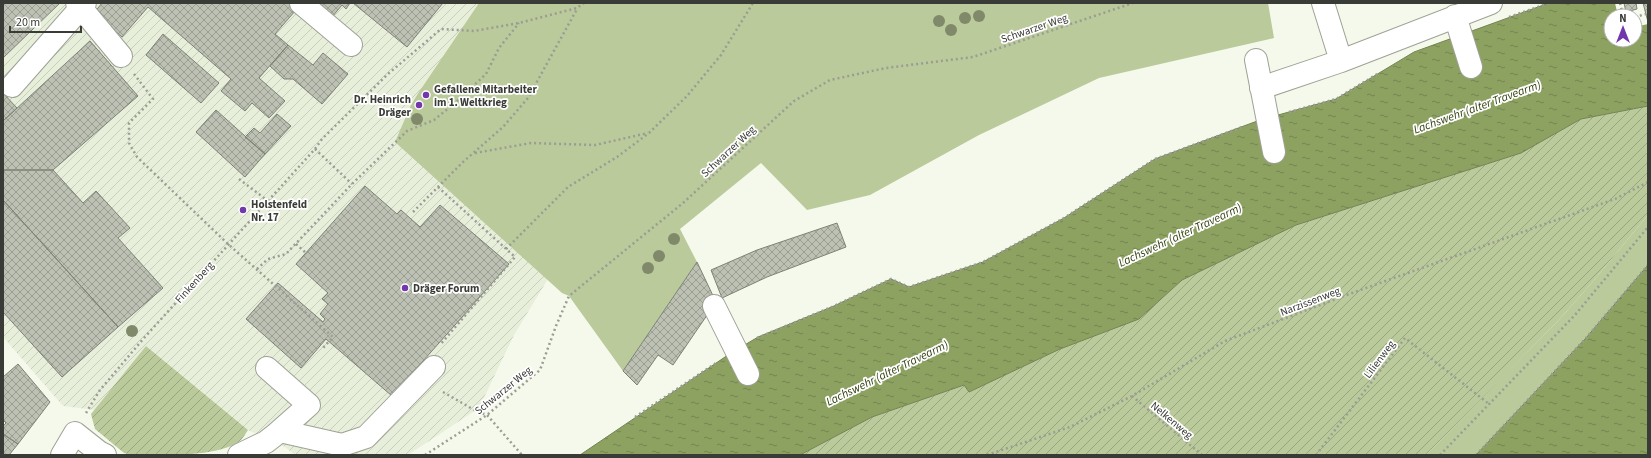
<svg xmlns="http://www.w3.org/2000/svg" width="1651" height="458" viewBox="0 0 1651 458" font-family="'Source Sans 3',sans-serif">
<defs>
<pattern id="industrial-furrows" width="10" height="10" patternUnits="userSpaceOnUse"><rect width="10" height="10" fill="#e7efda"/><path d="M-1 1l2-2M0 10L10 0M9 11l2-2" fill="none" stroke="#c7cebc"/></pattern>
<pattern id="garden-furrows" width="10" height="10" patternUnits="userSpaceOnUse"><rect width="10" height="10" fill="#baca9b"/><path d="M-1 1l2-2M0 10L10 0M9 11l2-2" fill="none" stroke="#98a57f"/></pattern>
<pattern id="water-ripples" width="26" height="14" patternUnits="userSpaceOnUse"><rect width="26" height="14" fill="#8da261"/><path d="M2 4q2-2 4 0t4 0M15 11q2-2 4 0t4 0" fill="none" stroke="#748551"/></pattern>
<pattern id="building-cross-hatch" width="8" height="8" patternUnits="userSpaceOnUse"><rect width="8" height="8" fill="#bcc1b4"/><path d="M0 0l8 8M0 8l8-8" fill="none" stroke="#9a9e93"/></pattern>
</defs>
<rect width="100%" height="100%" fill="#f4f9eb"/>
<path fill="url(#industrial-furrows)" d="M 3,3 L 905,3 L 557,264 L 514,335 L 479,408 L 408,455 L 295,455 L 285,447 L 248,430 L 146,346 L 95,410 L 63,406 L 3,337 Z"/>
<path fill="#baca9b" d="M 479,3 L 1268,3 L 1274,38 L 1099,78 L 979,135 L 870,195 L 807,210 L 761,163 L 680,229 L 697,262 L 623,371 L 569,296 L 562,293 L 395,142 L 411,105 L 419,92 Z
M 1648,215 L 1648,265 L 1586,338 L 1476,455 L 1426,455 L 1557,322 L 1590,285 Z"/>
<path fill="url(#garden-furrows)" d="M 1648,106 L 1648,215 L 1590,285 L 1557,322 L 1426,455 L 800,455 L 872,417 L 964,385 L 969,392 L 1060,349 L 1139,319 L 1182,280 L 1296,225 L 1521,153 L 1581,119 Z
M 146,346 L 248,430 C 246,433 243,438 241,440 C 220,458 158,455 131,455 L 124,453 L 95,429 L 91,414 Z"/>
<path fill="url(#water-ripples)" stroke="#748354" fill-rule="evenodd" d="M 1549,3 L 1648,3 L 1648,106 L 1581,119 L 1521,153 L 1296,225 L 1182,280 L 1139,319 L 1060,349 L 969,392 L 964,385 L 872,417 L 800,455 L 580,455 L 728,355 L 758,337 L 834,306 L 891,279 L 909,287 L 983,262 L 1064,218 L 1155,159 L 1260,120 L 1336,99 L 1414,52 ZM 1611,16 L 1635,16 L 1635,40 L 1611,40 Z
M 1648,265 L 1648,455 L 1476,455 L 1586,338 Z"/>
<path fill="#f4f9eb" d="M 1615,3 L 1648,3 L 1648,24 L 1635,27 L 1635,16 L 1618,16 Z"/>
<path fill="url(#building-cross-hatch)" stroke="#7d8276" d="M 3,3 L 60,3 L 3,58 Z
M 102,3 L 288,3 L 296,10 L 275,34 L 288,45 L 259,78 L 285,101 L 269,118 L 252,103 L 245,111 L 221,91 L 231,79 L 148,7 L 122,37 L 94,13 Z
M 314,3 L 350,3 L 346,9 L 342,5 L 332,17 Z
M 353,3 L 443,3 L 407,47 Z
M 1624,3 L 1636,3 L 1637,9 L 1626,12 Z
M 1643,3 L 1648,3 L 1648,22 Z
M 163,34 L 219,83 L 201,103 L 146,55 Z
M 90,41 L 138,96 L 53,170 L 3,170 L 3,121 Z
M 288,45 L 313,65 L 323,53 L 348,74 L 322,104 L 293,79 L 284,79 L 270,66 Z
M 3,93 L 17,108 L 3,121 Z
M 216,110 L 265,154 L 245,177 L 196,132 Z
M 277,114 L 291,126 L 265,154 L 245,137 L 254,128 L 260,133 Z
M 3,170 L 53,170 L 83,203 L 96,191 L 130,228 L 118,238 L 163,288 L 118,327 L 3,200 Z
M 365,186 L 397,214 L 401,210 L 420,227 L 440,205 L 509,264 L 392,396 L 326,339 L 301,368 L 246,319 L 278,283 L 323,322 L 325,319 L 320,314 L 328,304 L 322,299 L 328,293 L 296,264 Z
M 3,200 L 118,327 L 62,377 L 3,312 Z
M 837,223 L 846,247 L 767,277 L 722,298 L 711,270 L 757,250 Z
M 697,262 L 716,302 L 673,365 L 658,355 L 637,385 L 623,371 Z
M 18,364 L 50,402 L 18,444 L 3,434 L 3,426 L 6,423 L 3,420 L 3,377 Z
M 3,434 L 18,444 L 9,455 L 3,455 Z"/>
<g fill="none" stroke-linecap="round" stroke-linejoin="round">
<defs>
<path id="minor" d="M 77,3 L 121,56
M 301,3 L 351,45
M 1323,3 L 1341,61
M 1455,16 L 1471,67
M 1256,60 L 1274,152
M 12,86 L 85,3
M 1261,88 L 1341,61 L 1491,3
M 714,306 L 748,374
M 280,431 L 342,445 L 366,437 L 434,367
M 62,455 L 75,433 L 99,452 L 105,455
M 239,455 L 266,442 L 275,435 L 309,405 L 267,368"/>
</defs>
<use href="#minor" stroke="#9da295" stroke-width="24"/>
<path stroke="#9a9d94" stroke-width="2.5" stroke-dasharray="2 3" stroke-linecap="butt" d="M 1620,3 L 1623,16
M 1509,17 L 1549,3
M 1635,17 L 1646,14
M 134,74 L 153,99 L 129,123 L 129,143 L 137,157 L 228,244 L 333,337 L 323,348
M 1289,112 L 1336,99 L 1379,73
M 315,149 L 352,184
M 475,153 L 531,143 L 595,145 L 648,133
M 239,179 L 268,201
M 438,187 L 515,257 L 440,345
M 413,212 L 463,162 L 503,127 L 528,98 L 577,9
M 296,244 L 306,253
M 506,249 L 568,187 L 617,157 L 649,133 L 687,96 L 721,55 L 753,3
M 257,269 L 268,259 L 286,254 L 352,184 L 407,131 L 434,120 L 455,103 L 486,74 L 499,48 L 519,23
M 757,338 L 834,306 L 891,279 L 909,287 L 983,262 L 1064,218 L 1155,159 L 1245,126
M 443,392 L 476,411 L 487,415 L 522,455
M 1132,396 L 1202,455
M 86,413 L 100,390 L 144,338 L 315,149 L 322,139 L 388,74 L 441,29 L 474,31 L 519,23 L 577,8 L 584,3
M 635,417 L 716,363
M 425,455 L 487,415 L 540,370 L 556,326 L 569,296 L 683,203 L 794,101 L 830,80 L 886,68 L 973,57 L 1133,3
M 987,455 L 1070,427 L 1132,396 L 1225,341 L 1352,293 L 1615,199 L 1648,182
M 1316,455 L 1405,338 L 1489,404
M 1440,455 L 1575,315 L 1648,227
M 1476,455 L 1586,338 L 1648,265"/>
<use href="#minor" stroke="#fff" stroke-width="22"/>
</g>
<g fill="#808a6a">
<circle cx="979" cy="16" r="6"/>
<circle cx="965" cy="18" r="6"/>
<circle cx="939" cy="21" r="6"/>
<circle cx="951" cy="30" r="6"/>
<circle cx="417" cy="119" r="6"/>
<circle cx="674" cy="239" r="6"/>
<circle cx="659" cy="256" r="6"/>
<circle cx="648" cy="268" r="6"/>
<circle cx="132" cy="331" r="6"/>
</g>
<g fill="#7337ac" stroke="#fff" stroke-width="1.5">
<circle cx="426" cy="95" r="4"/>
<circle cx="419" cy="105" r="4"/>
<circle cx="243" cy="210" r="4"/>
<circle cx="405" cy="288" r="4"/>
</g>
<g text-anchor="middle" stroke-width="3.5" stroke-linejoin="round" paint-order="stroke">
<g font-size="11" fill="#393b36" stroke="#fff">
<text transform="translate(1034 28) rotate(-19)" y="4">Schwarzer Weg</text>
<text transform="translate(728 151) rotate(-43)" y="4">Schwarzer Weg</text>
<text transform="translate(194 282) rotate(-48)" y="4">Finkenberg</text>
<text transform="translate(1310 301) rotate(-21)" y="4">Narzissenweg</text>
<text transform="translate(1379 359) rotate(-53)" y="4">Lilienweg</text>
<text transform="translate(503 390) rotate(-39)" y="4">Schwarzer Weg</text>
<text transform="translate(1172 420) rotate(40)" y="4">Nelkenweg</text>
</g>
<g font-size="11" font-weight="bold" fill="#393b36" stroke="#fff" text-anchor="start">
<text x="434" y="93">Gefallene Mitarbeiter<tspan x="434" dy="13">im 1. Weltkrieg</tspan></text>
<text x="411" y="103" text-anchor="end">Dr. Heinrich<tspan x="411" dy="13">Dräger</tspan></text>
<text x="251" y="208">Holstenfeld<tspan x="251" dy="13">Nr. 17</tspan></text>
<text x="413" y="292">Dräger Forum</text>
</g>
<g font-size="12" font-style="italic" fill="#344211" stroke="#fff">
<text transform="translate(1477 107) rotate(-20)" y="4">Lachswehr (alter Travearm)</text>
<text transform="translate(1180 235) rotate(-25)" y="4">Lachswehr (alter Travearm)</text>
<text transform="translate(887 373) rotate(-26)" y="4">Lachswehr (alter Travearm)</text>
</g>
</g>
<rect width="1651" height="458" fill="none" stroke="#393b36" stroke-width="8"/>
<g transform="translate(1623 28)"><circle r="19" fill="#ffffff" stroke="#b0b1af"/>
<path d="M0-3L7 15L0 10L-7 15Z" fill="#7337ac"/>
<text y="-6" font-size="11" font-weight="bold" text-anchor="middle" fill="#393b36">N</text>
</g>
<path d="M10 26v6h71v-6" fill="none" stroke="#393b36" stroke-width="2"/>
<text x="16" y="26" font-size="12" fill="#393b36" stroke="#ffffff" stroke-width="3" paint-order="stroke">20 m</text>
</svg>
